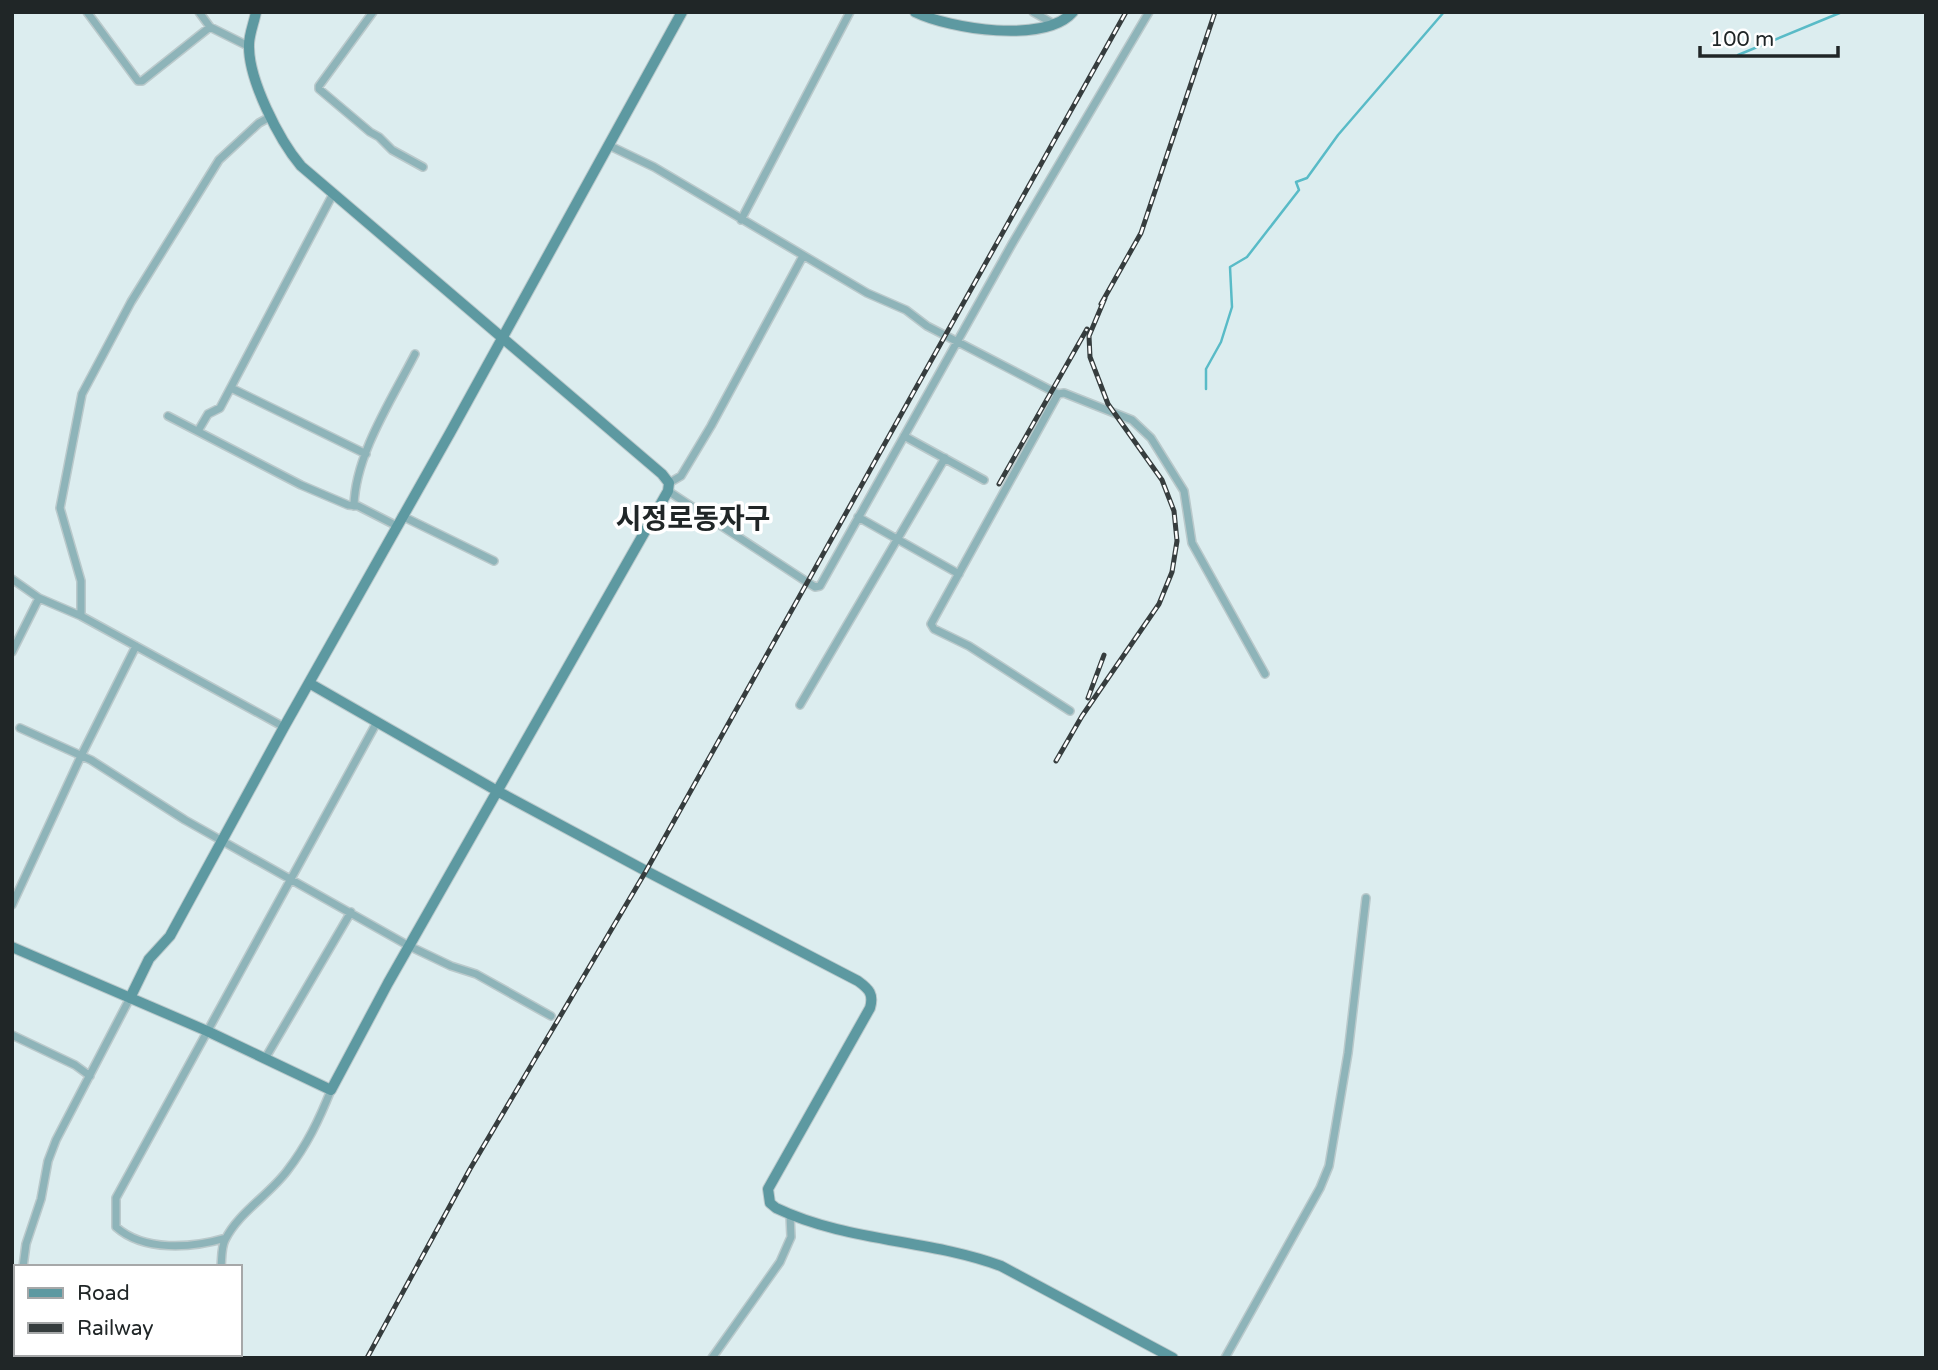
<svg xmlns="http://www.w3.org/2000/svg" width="1938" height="1370" viewBox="0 0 1938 1370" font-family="'Varela Round','Noto Sans KR',sans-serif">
<rect width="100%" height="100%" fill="#dcedef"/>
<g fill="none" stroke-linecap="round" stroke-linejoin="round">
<path stroke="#59bbc7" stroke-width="2.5" d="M 1738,55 L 1842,12
M 1206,389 L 1206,369 L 1221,342 L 1232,307 L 1230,267 L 1247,257 L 1299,190 L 1296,182 L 1307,178 L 1338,135 L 1444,12"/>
<defs>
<path id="street" d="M 87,12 L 138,81 L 142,81 L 210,27
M 199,12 L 210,27 L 248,46
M 373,12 L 319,86 L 319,89 L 370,132 L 379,137 L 392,150 L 423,167
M 1033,12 L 1054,24
M 608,145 L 654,167 L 867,293 L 906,310 L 927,326 L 1058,394 L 1064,393 L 1132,420 L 1151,438 L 1184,491 L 1192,543 L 1265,674
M 741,220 L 850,12
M 231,388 L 366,454
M 1058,394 L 931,624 L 934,629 L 969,646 L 1070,711
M 168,416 L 301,485 L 348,505 L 358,506 L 397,526
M 198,431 L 208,414 L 220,408 L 333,194
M 904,436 L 984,480
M 669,483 L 681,476 L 711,426 L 803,256
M 668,491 L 807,582 L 815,587 L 820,586 L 1012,244 L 1149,12
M 354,506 C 355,455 392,399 415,354
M 402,516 L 494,561
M 858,517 L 959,574
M 12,579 L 39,598 L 81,616 L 284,727
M 81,616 L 81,581 L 60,508 L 82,394 L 131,302 L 219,160 L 259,123 L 270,117
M 12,652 L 39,598
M 800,705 L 945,458
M 20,728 L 91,760 L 185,820 L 409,946 L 451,966 L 476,974 L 551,1016
M 12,905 L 81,756 L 136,646
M 12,1035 L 75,1065 L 90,1076
M 266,1057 L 351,912
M 226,1238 C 192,1248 144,1252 116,1227 L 116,1198 L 377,722
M 23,1267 L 26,1244 L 41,1199 L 48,1161 L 56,1140 L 130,998
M 221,1267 C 222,1258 221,1248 225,1240 C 238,1213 269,1195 287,1171 C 307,1145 319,1120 331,1090
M 12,1314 L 16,1301
M 175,1358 L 178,1354
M 712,1358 L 780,1262 L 791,1237 L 790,1215
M 1225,1358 L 1320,1188 L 1329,1166 L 1348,1053 L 1366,898"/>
<path id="secondary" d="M 915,12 C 950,29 1045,44 1073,12
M 309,683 L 499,792 L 646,871 L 858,981 C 869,989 874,994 870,1008 L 768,1189 L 770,1203 L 776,1208 C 847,1242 928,1239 1001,1266 L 1173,1358
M 12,947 L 207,1031 L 331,1090 L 388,983 L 668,491 L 669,483 L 662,474 L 301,166 C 279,140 248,79 249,45 C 249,34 254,23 256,12
M 130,998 L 149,959 L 170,936 L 284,727 L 450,433 L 682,12"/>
</defs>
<use href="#street" stroke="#bac9cb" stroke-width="10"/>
<use href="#secondary" stroke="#bac9cb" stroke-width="12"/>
<use href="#street" stroke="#8eb4b9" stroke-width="7"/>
<use href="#secondary" stroke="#5d99a1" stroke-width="10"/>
<defs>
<path id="rail" d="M 1101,304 L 1141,233 L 1215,12
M 999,484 L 1087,329
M 1088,698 L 1104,655
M 1056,761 L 1082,716 L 1159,604 L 1172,572 L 1177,541 L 1174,511 L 1162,480 L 1108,404 L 1090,357 L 1089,336 L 1105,298
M 367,1358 L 470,1169 L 646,871 L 1126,12"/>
</defs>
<use href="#rail" stroke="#363d3e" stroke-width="5"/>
<use href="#rail" stroke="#fff" stroke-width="2.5" stroke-dasharray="8" stroke-linecap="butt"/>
</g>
<g text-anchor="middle" stroke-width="7" stroke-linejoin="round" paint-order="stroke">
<g font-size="28" font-weight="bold" fill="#202627" stroke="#fff">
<text x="693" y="528">시정로동자구</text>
</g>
</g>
<rect width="1938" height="1370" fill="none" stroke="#202627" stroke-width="28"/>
<rect x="14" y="1265" width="228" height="91" fill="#ffffff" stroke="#a6a8a9" stroke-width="2"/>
<rect x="28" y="1288" width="35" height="10" fill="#5d99a1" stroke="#a6a8a9" stroke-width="2"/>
<text x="77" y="1300" font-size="21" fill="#202627">Road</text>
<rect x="28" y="1323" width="35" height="10" fill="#363d3e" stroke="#a6a8a9" stroke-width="2"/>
<text x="77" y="1335" font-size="21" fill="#202627">Railway</text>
<path d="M1700 46v10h138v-10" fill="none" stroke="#202627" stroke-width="3.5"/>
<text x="1710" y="46" font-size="21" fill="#202627" stroke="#ffffff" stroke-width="5" paint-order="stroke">100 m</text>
</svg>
